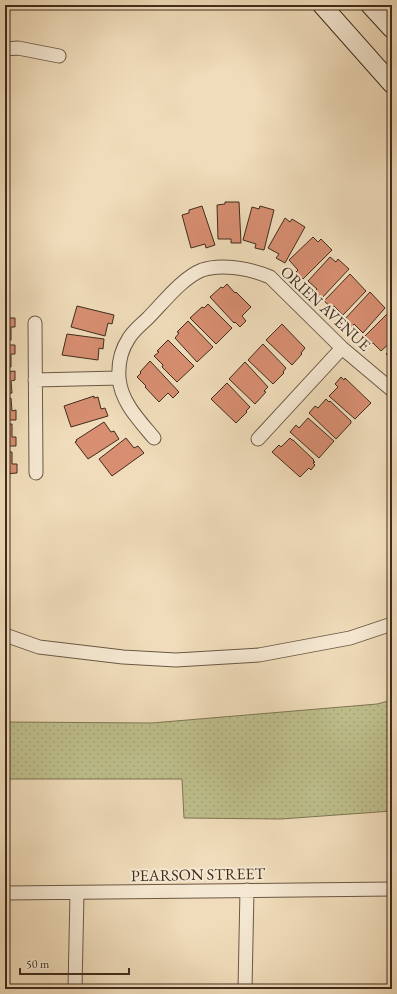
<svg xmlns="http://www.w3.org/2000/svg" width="397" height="994" viewBox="0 0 397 994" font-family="'EB Garamond',serif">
<defs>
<pattern id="green-dots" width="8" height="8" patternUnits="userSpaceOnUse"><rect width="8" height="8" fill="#bebf8c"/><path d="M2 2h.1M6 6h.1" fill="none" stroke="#a4a478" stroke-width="1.8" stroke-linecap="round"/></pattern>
</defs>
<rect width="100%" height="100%" fill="#f0dcba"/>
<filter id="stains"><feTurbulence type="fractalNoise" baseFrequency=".005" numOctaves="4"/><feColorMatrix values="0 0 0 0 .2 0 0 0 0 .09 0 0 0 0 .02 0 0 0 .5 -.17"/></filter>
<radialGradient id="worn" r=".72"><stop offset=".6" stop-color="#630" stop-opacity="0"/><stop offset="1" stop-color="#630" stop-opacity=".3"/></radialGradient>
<path fill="url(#green-dots)" stroke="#7f7654" d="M 392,700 L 392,811 L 281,819 L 184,818 L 182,779 L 5,779 L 5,722 L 152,723 L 377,704 Z"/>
<path fill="#d78e71" stroke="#402c1c" d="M 225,202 L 239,202 L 241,243 L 231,243 L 231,239 L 218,239 L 217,205 L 225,204 Z
M 202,206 L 215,245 L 206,248 L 205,244 L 191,248 L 182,215 L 189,213 L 189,210 Z
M 260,206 L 274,210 L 264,250 L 255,248 L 256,244 L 243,240 L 252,207 L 259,209 Z
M 285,218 L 290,222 L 292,219 L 305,227 L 285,263 L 276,258 L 279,254 L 268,248 Z
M 313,237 L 318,242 L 321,239 L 332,250 L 303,279 L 296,272 L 298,270 L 289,260 Z
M 330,257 L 336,262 L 338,259 L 349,269 L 321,299 L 314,292 L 317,289 L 308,281 Z
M 350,274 L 366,291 L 343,315 L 334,306 L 332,308 L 324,301 Z
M 227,284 L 235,293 L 236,292 L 251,307 L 242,316 L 246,321 L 240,327 L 235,322 L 234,323 L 210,297 L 221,287 L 223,288 Z
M 370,292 L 385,308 L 363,333 L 354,324 L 352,327 L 344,320 Z
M 208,304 L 232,328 L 216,344 L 190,318 L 202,307 L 204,308 Z
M 77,306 L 114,315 L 112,324 L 108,323 L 105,336 L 71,327 Z
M 390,311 L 392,313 L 392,341 L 381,351 L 373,343 L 371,345 L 363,338 Z
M 5,318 L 15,318 L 15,327 L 11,327 L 11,340 L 8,341 L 5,341 Z
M 188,321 L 213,347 L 197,362 L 175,338 L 179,333 L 177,332 Z
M 282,324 L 305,348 L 301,353 L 302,354 L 292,365 L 266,340 Z
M 67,334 L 104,339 L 103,349 L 99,348 L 98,360 L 62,355 Z
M 168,340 L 194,366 L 177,382 L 162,367 L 163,365 L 154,356 L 159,352 L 157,351 Z
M 263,344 L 286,368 L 283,372 L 284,373 L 273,384 L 248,360 Z
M 5,345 L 15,345 L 15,354 L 11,354 L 11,367 L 5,367 Z
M 392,347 L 392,359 L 386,354 Z
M 150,361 L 179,392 L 173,398 L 168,393 L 159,402 L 145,387 L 146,386 L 137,377 L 141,373 L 140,372 Z
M 245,362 L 268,387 L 264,391 L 266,392 L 255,404 L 229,379 Z
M 15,371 L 15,380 L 11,381 L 12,393 L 5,394 L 5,372 Z
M 341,377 L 344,380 L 345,378 L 371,403 L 355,419 L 329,396 L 338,387 L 335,384 Z
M 227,383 L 250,407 L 246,411 L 247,412 L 236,423 L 211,399 Z
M 94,396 L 94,398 L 98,397 L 101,409 L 105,408 L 108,416 L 71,427 L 64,406 Z
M 5,398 L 11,398 L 12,411 L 16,410 L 16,420 L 5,420 Z
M 326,399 L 329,402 L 330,401 L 351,421 L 351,423 L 336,439 L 309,413 L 315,406 L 318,408 Z
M 308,418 L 334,441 L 319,458 L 290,432 L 296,425 L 299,428 Z
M 104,422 L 111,432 L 114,431 L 119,439 L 88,459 L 75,442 L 77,441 L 76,440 Z
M 5,424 L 12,424 L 12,437 L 16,437 L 16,446 L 5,446 Z
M 126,438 L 134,448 L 138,446 L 144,453 L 112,476 L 99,459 Z
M 290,438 L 292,440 L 293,440 L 314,460 L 313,461 L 315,462 L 313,463 L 315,465 L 311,470 L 309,468 L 300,477 L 272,452 L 279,445 L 281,447 Z
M 5,452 L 12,452 L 12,464 L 17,464 L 17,473 L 5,474 Z"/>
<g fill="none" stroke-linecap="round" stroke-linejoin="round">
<defs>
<path id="street" d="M 5,49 L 18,48 L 59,56
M 35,323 L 36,473
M 35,380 L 119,378
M 154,438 C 139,420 121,402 119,378 C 118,364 121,350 129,338 C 134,330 142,324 148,318 C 163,303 182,278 202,270 C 222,263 251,269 270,277 L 342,348 L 392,390
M 258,439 L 342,348
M 5,635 L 39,647 L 123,657 L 176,660 L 259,655 L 350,638 L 392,624
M 5,893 L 392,889
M 75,989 L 77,893
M 245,989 L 247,890"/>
<path id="secondary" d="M 322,5 L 392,84
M 370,5 L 392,29"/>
</defs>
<use href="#street" stroke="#6c5844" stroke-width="15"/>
<use href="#secondary" stroke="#402c1c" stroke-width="20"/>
<use href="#street" stroke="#f5e8d2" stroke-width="13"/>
<use href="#secondary" stroke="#f5e8d2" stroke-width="18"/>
</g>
<g text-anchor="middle" stroke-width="4" stroke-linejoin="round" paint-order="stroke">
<g font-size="16" fill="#402c1c" stroke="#f5e8d2">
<text transform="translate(326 308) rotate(43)" y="6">ORIEN AVENUE</text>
<text transform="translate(198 874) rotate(-1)" y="6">PEARSON STREET</text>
</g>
</g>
<rect width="397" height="994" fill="none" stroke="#f0dcba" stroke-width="20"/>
<rect x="6" y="6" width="385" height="982" fill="none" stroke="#402c1c" stroke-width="2"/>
<rect x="10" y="10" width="377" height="974" fill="none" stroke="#402c1c"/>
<path d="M20 968v6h109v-6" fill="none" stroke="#402c1c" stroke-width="2"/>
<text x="26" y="968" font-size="12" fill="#402c1c" stroke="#f5e8d2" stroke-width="3" paint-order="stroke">50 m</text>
<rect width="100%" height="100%" filter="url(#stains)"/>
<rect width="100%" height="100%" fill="url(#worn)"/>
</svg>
